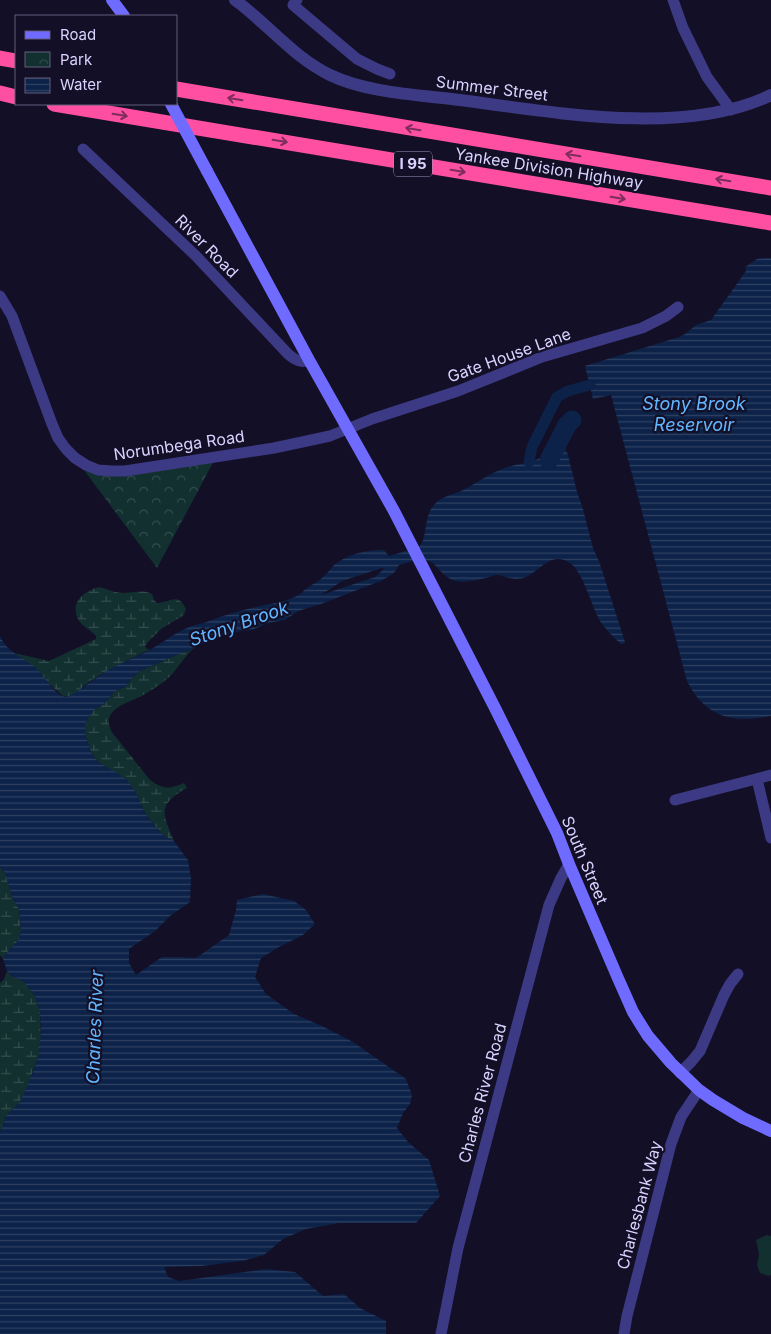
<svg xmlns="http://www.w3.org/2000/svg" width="771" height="1334" viewBox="0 0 771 1334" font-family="Inter,sans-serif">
<defs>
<pattern id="wetland-marsh" width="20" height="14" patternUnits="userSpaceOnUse" patternTransform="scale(1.25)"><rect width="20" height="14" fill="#12302f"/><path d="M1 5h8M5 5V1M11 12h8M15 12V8" fill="none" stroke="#344d4e"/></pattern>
<pattern id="park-crowns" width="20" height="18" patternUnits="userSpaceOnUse" patternTransform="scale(1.25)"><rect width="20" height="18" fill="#12302f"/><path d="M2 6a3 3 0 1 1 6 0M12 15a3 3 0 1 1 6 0" fill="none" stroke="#344d4e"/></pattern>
<pattern id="water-rules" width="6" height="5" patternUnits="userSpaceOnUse" patternTransform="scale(1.25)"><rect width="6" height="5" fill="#0c2248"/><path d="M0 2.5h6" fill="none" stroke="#2f4163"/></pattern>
</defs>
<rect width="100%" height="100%" fill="#130f26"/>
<path fill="#12302f" d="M 767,1235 L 771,1236 L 771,1275 L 768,1276 L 760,1273 L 757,1265 L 759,1254 L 756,1240 Z"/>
<path fill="url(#wetland-marsh)" d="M 99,587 C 107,589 115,593 123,593 C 133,593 142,589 152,594 L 154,600 L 157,603 C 171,602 178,592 186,609 L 184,615 L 161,629 L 147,643 L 145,646 L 147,649 L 150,649 C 128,661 104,670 84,686 C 77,692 72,698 63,696 L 14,653 L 49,661 L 96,639 L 96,636 C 91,630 81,626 78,619 C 70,602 84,591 99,587 Z
M 193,649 C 185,656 180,665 173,673 C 165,682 155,688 145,694 C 134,701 116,704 110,716 C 107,722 110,726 111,731 L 150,780 C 164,790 169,789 184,783 L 187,788 C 157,805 162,812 174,841 L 163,835 L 150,820 L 144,811 L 135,791 L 108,768 L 98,762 L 91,752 L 85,734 L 85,725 L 89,716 L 94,710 L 105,703 L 114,692 L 119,689 L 125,687 L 136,674 L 142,670 L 179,654 Z
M 0,867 L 5,873 L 13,899 L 19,909 L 21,931 L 18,941 L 9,950 L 3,959 L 0,955 Z
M 7,971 L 13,977 L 23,981 L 35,996 L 40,1013 L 41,1040 L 39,1055 L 26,1090 L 18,1106 L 6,1116 L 0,1132 L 0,983 L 4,979 Z"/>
<path fill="url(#park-crowns)" d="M 216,457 L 157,568 L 75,458 L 98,470 Z"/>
<path fill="url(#water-rules)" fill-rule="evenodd" d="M 763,258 L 771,258 L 771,716 C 732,724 705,717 687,681 L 611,395 L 593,399 L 585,366 L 679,337 L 685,334 L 696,325 L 711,320 L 746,271 L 745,267 L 757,259 Z
M 556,434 L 563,443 L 568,455 L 577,492 L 583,509 L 593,548 L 599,561 L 625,642 L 623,644 L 621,644 C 613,637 606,630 600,621 C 592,607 583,572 570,563 C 548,548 536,580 516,579 C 509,579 503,575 497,575 C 494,575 490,577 486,578 C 477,580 466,583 456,581 C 440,577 438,562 425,560 C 417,559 407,563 399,565 L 394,573 L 381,581 L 370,585 L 321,604 L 298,611 L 285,620 L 268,623 L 252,630 L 234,632 L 211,640 L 193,649 L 179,654 L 142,670 L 136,674 L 125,687 L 119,689 L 114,692 L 105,703 L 94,710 L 89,716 L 85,725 L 85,734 L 91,752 L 98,762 L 119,774 L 128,781 L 135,791 L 144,811 L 150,820 L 163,835 L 174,841 L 188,860 L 191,878 L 190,902 L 170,916 L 155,931 L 129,949 L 129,963 L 136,975 L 162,957 L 178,957 L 196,958 L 229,935 L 236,910 L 237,900 L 263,894 L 294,901 L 306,910 L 315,924 L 303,935 L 279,947 L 261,958 L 255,977 L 266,994 L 294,1014 L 322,1026 L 353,1042 L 406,1079 L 412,1095 L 410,1104 L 403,1113 L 397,1128 L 408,1142 L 429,1160 L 440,1196 L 416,1223 L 339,1223 L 306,1229 L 283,1239 L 264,1255 L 242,1261 L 201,1266 L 164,1267 L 168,1277 L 179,1281 L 266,1269 L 295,1272 L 323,1296 L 344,1294 L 360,1308 L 386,1321 L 386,1334 L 0,1334 L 0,1132 L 6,1116 L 20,1102 L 33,1072 L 39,1055 L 41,1032 L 40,1013 L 35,996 L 23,981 L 13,977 L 7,971 L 3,959 L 9,950 L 18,941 L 21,931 L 19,909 L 13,899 L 5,873 L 0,867 L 0,636 C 8,654 23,656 36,668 C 44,675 55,696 66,697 C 72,697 102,673 110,669 C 127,660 145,654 161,643 C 172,636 182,629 195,625 C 199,624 205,623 209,621 C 215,619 221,616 227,615 C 238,611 249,609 260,606 C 274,603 288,602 300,594 C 305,591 301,592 306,589 C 312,584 319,582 324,576 C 328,573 331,568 334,565 C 348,554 367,549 384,550 L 389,556 L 419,547 C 428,538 423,517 434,505 C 440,497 452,495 461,491 C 476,484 489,473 505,468 C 517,463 531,464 542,457 C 548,452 552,441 556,434 ZM 382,568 L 384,569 L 375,577 L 321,595 L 342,581 Z"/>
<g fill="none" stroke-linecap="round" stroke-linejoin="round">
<path stroke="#0c2248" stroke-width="11" d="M 529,462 L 532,447 L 557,397 L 568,391 L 590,385"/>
<path stroke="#0c2248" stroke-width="19" d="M 549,460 L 567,425 L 572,420"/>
<path stroke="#3d3a85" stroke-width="11" d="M 297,0 L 293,5 L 357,59 L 377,69 L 390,74
M 673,0 L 683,28 L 707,77 L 731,110
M 83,149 L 196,256 L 288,354 C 294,359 301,364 309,360
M 0,296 L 12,316 L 52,424 L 58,438 L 66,449 L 75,458 L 86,465 L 98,470 L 112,471 L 125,471 L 274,448 L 330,436 L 372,419 L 458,391 L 542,357 L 642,328 L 666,316 L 678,307
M 757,779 L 771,838
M 675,800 L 771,775
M 680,1073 L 691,1062 L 700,1051 L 724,995 L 730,984 L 738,974
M 441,1334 L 458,1248 L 549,905 L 561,878 L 569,864
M 624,1334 L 627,1316 L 671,1144 L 681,1117 L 699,1090"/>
<path stroke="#3d3a85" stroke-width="12" d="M 235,0 C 268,24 293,57 330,75 C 367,93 420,95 460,100 C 553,112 684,137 771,95"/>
<path stroke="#6f6bff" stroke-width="12" d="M 112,0 L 124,16
M 207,171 L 309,360 L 394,511 L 496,710 L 557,833 L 569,864 L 617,976 L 633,1012 L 641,1025 L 648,1036 L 671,1063 L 699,1090 L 713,1100 L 743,1118 L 771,1131"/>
<path stroke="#ff4fa3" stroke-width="15" d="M 0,58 L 16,61
M 176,89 L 771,188
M 0,93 L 16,97
M 54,104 L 771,223"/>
<path stroke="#6f6bff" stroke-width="12" d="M 171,104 L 207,171"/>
</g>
<defs><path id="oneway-shaft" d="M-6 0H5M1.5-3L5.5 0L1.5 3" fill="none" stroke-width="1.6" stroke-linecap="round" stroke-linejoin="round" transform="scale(1.25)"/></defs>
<g stroke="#7d2c5e">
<use href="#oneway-shaft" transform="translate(235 99) rotate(-171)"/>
<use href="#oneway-shaft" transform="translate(120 115) rotate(9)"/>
<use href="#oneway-shaft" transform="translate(413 129) rotate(-171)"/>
<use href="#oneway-shaft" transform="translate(280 141) rotate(9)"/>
<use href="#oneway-shaft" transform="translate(573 155) rotate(-171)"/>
<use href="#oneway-shaft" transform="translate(458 171) rotate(9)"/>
<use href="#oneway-shaft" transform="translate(723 180) rotate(-171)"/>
<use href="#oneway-shaft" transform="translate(618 198) rotate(9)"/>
</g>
<g text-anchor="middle" stroke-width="4.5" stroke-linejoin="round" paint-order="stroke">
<rect fill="#130f26" stroke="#9e99be" stroke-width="1" x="394" y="151.5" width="38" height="25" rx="4"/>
<g font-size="15" font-weight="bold" fill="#d9d4ff">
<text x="413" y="169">I 95</text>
</g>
<g font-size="16" fill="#d9d4ff" stroke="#130f26">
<text transform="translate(492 88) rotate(7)" y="6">Summer Street</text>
<text transform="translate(549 168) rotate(9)" y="6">Yankee Division Highway</text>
<text transform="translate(207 246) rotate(45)" y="6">River Road</text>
<text transform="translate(509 355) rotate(-20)" y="6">Gate House Lane</text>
<text transform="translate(179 445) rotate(-8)" y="6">Norumbega Road</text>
<text transform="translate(585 860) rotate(67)" y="6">South Street</text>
<text transform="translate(482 1093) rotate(-75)" y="6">Charles River Road</text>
<text transform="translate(639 1205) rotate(-75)" y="6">Charlesbank Way</text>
</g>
<g font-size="18" font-style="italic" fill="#62b6ff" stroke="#130f26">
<text x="694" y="410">Stony Brook<tspan x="694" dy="21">Reservoir</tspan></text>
<text transform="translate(239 624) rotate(-19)" y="6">Stony Brook</text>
<text transform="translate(95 1027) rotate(-88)" y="6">Charles River</text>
</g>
</g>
<rect x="15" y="15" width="162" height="90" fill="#130f26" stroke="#625e7d"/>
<rect x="25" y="31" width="25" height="8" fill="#6f6bff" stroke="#625e7d"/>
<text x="60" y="40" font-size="15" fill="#d9d4ff">Road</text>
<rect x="25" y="52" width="25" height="15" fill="url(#park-crowns)" stroke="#625e7d"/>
<text x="60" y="65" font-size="15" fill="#d9d4ff">Park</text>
<rect x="25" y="78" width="25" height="15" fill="url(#water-rules)" stroke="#625e7d"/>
<text x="60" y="90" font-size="15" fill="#d9d4ff">Water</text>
</svg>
